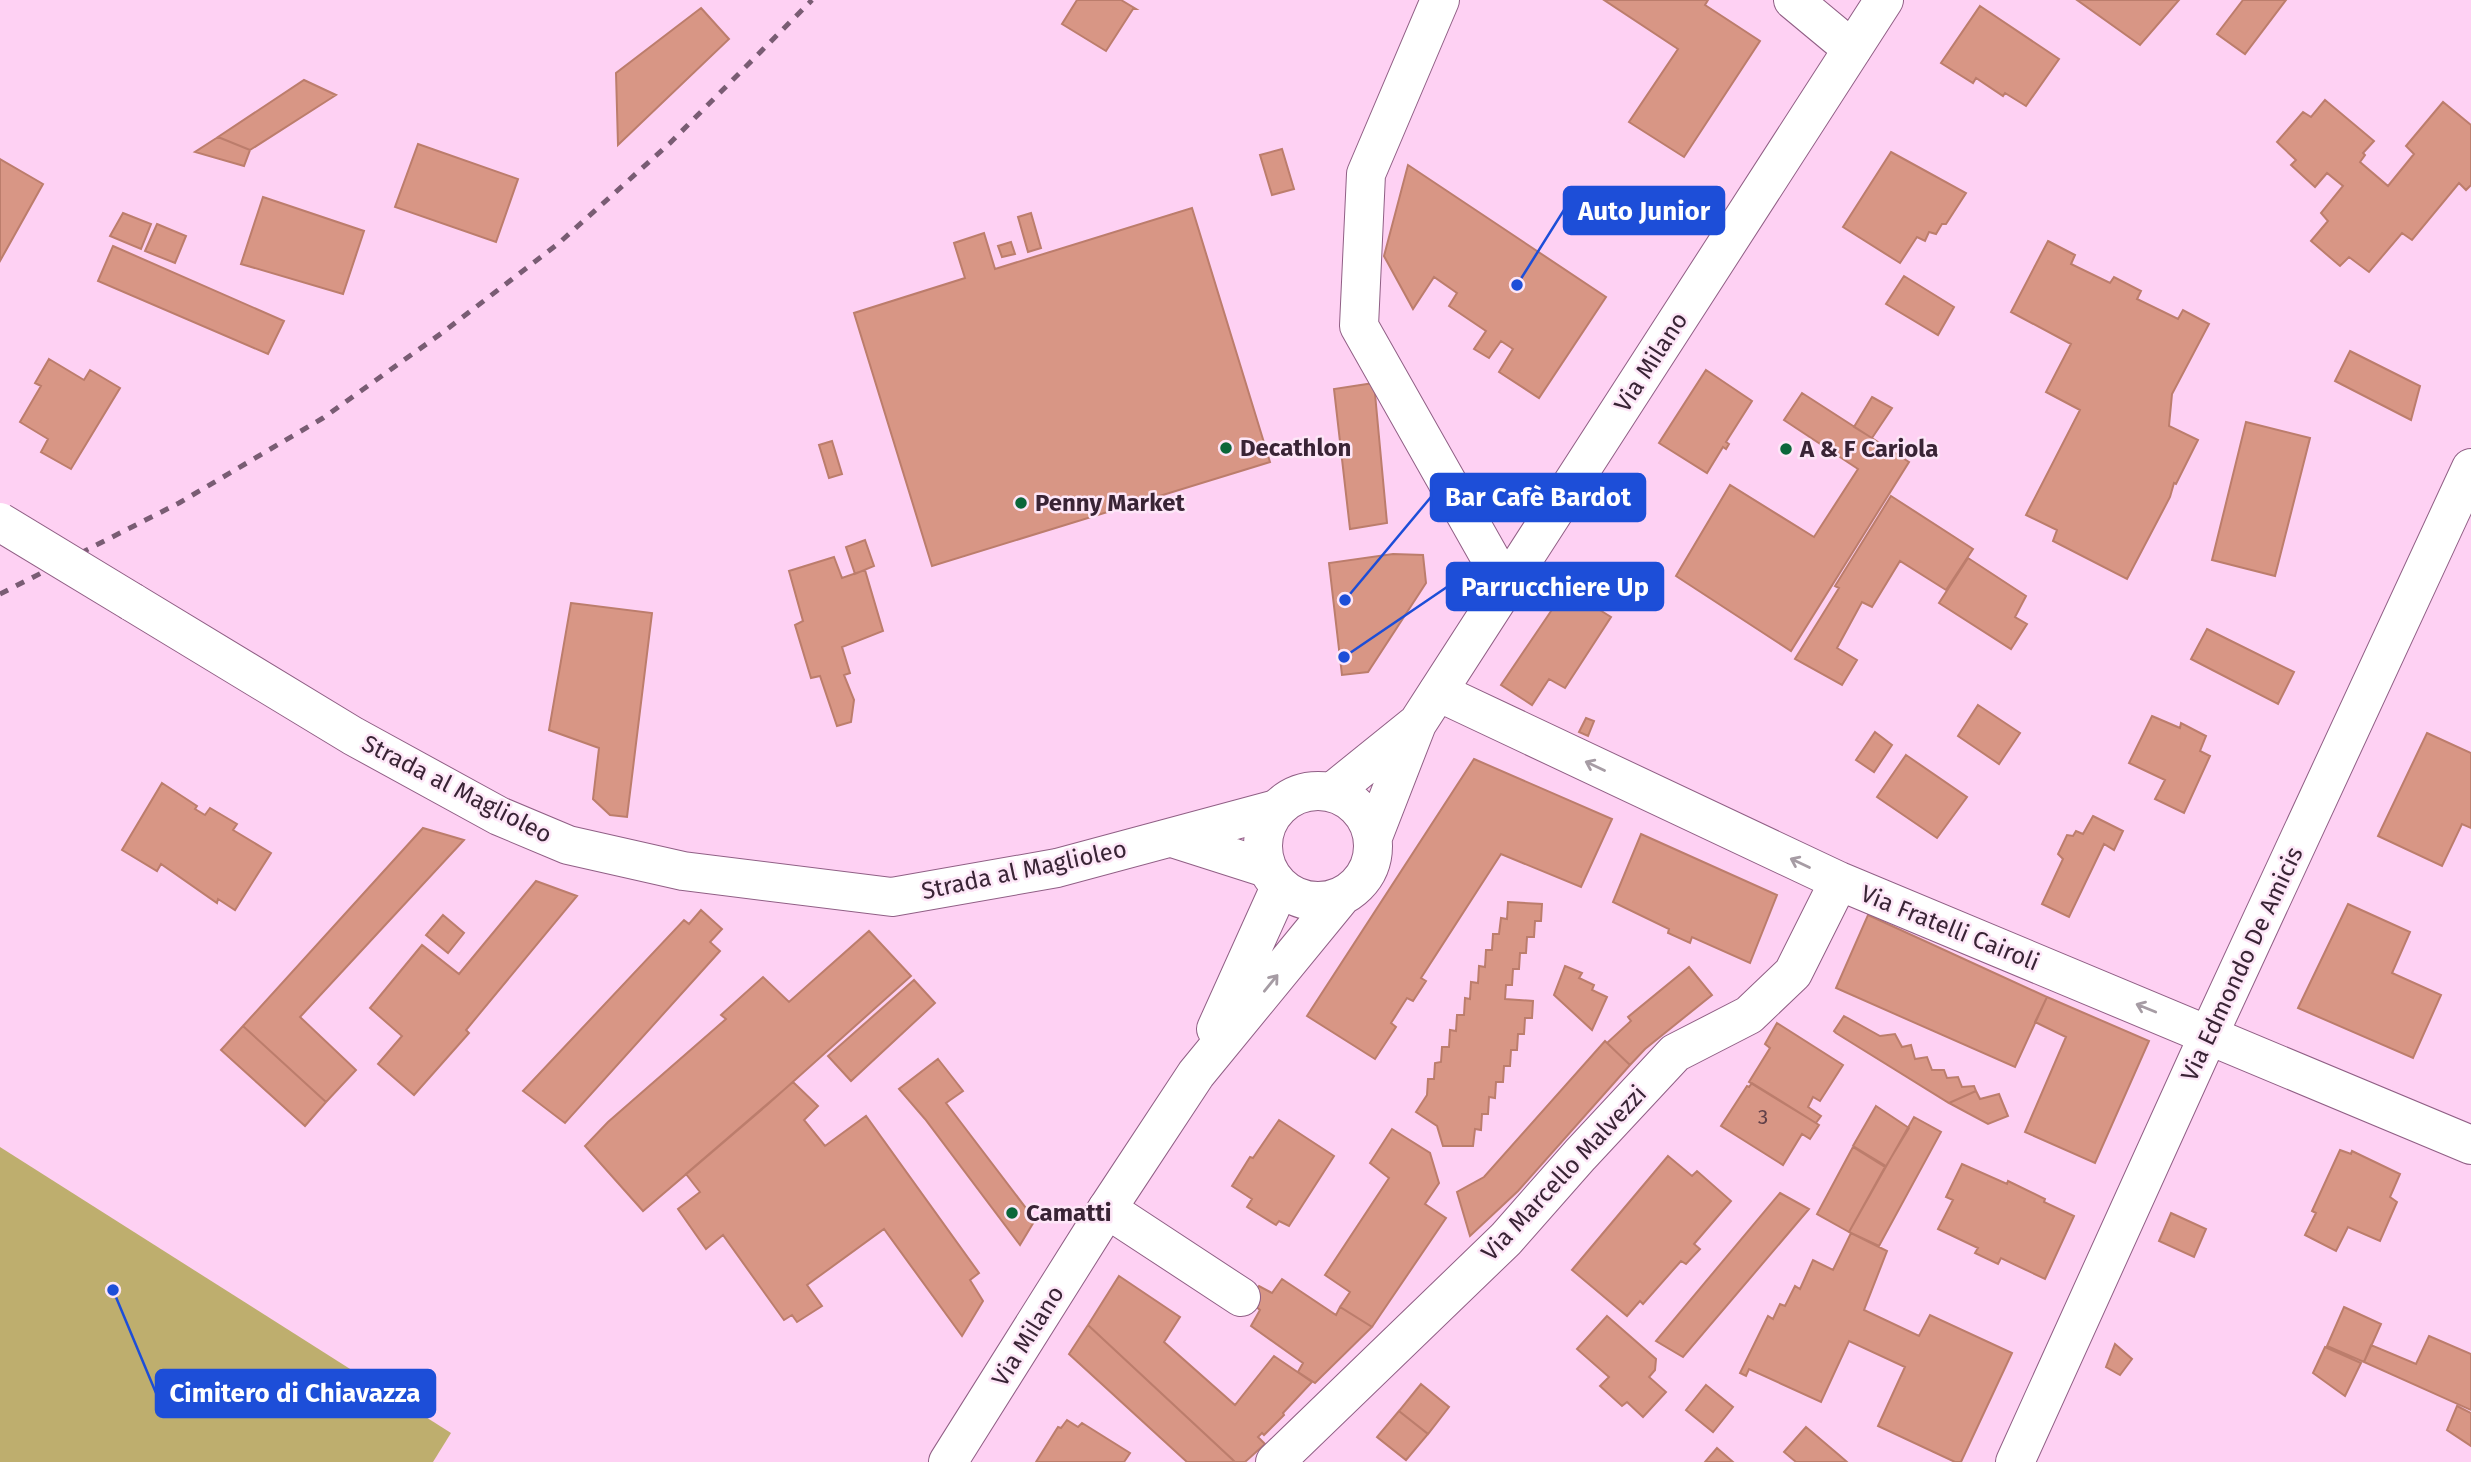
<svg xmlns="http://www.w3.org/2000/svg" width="2471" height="1462" viewBox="0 0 2471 1462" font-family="'Fira Sans',sans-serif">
<rect width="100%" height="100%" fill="#fed1f3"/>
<path fill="#beae6e" d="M 0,1147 L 451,1433 L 433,1462 L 0,1462 Z"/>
<path fill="#d89685" stroke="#bc7d6c" stroke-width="2" d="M 1077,0 L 1121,0 L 1136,9 L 1133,9 L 1106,51 L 1062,24 Z
M 1604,0 L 1708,0 L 1705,5 L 1760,41 L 1684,157 L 1629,122 L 1678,49 Z
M 2077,0 L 2179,0 L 2140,45 Z
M 2243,0 L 2286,0 L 2245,54 L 2217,34 Z
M 1980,6 L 2059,59 L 2026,106 L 2005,93 L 2003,96 L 1976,78 L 1973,83 L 1941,63 Z
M 701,8 L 729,39 L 618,145 L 616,73 Z
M 304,80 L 336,95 L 250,150 L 218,137 Z
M 2325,100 L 2374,141 L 2363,153 L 2365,155 L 2360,162 L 2388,186 L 2414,154 L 2406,146 L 2443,102 L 2471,125 L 2471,185 L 2466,190 L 2459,183 L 2412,240 L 2402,233 L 2369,272 L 2349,257 L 2340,266 L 2311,241 L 2328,221 L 2321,213 L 2343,186 L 2327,173 L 2315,187 L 2291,165 L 2296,160 L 2277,142 L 2303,112 L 2311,117 Z
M 218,137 L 250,150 L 244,166 L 195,152 Z
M 418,144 L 518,179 L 496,242 L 395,207 Z
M 1282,149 L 1294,189 L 1272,195 L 1260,155 Z
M 1891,152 L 1966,193 L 1946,224 L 1942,224 L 1936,234 L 1929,232 L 1925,241 L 1917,237 L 1900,263 L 1843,227 Z
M 0,159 L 43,184 L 0,261 Z
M 1408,165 L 1606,297 L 1539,398 L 1499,372 L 1513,349 L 1501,341 L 1489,358 L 1474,349 L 1486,331 L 1449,306 L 1457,293 L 1434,277 L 1413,309 L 1384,256 Z
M 263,197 L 364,231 L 343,294 L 241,264 Z
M 1192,208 L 1270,462 L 932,566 L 854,313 L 965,278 L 954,243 L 984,233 L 995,269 Z
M 123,213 L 151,224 L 141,249 L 110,236 Z
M 1031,213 L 1041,248 L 1028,252 L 1018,217 Z
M 157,224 L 186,236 L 175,263 L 145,251 Z
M 2048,241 L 2075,255 L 2071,264 L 2110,283 L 2114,277 L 2141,291 L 2137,299 L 2178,319 L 2183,310 L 2209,324 L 2172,394 L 2169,426 L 2198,440 L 2176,484 L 2174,483 L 2170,497 L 2127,579 L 2053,541 L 2057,530 L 2026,515 L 2080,410 L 2046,392 L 2071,344 L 2011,312 Z
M 1011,242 L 1015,254 L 1002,257 L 998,246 Z
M 113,246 L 284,321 L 268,354 L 98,281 Z
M 1904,276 L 1954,307 L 1938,335 L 1886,304 Z
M 2350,351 L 2420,386 L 2411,420 L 2335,381 Z
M 49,359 L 84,380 L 90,370 L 120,388 L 71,469 L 41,452 L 48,439 L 20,422 L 41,386 L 35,383 Z
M 1706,370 L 1752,401 L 1726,442 L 1729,444 L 1726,449 L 1723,447 L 1707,473 L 1659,443 Z
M 1374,383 L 1387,523 L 1350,529 L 1334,389 Z
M 1802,393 L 1909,462 L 1791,651 L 1676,576 L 1730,485 L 1814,537 L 1858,469 L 1784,420 Z
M 1872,397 L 1892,408 L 1872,438 L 1854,427 Z
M 2246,422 L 2310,438 L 2275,576 L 2212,560 Z
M 832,441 L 842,474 L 829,478 L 819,445 Z
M 1891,496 L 1973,549 L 1946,590 L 1900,561 L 1872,607 L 1862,602 L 1837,648 L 1857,660 L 1842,685 L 1795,659 L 1839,588 L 1835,586 Z
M 865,540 L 874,566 L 855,574 L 846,547 Z
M 1393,554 L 1423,555 L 1426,583 L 1368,672 L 1342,675 L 1329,563 Z
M 834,557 L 842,578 L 865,570 L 883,631 L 842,647 L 850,673 L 844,675 L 854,700 L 851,722 L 837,726 L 820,676 L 811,678 L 795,625 L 803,621 L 789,571 Z
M 1968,558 L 2026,596 L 2015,617 L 2027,624 L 2011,649 L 1939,603 Z
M 1566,589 L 1611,617 L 1565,688 L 1549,679 L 1532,705 L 1501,685 Z
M 571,603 L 652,613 L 627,817 L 610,815 L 593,799 L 599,748 L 549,730 Z
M 2207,629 L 2294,672 L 2278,704 L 2191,659 Z
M 1978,705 L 2020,733 L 1999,764 L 1958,736 Z
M 2152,716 L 2180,728 L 2181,723 L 2206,736 L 2200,751 L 2210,756 L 2184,813 L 2155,799 L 2165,780 L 2129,763 Z
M 1586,718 L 1594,721 L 1588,736 L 1579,732 Z
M 1875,732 L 1892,745 L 1874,772 L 1856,760 Z
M 2427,733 L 2471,753 L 2471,828 L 2462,824 L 2442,866 L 2378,836 Z
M 1906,755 L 1967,797 L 1937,838 L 1877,797 Z
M 1474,759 L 1612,819 L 1581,887 L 1501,854 L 1421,978 L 1426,981 L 1413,1001 L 1407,998 L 1391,1023 L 1396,1027 L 1375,1059 L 1307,1016 Z
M 162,783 L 197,806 L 195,809 L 205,815 L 210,808 L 237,824 L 233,830 L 271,853 L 235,910 L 218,899 L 217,903 L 161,864 L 157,871 L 122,850 Z
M 2093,816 L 2123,831 L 2114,850 L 2104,844 L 2069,917 L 2042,904 L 2063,859 L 2058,854 L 2067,835 L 2073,836 L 2076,831 L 2083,834 Z
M 423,828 L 464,840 L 300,1017 L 356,1070 L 326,1102 L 243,1026 Z
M 1641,834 L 1777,895 L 1750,963 L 1692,937 L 1690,943 L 1668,933 L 1669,929 L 1613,902 Z
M 536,881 L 577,896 L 466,1030 L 469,1033 L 414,1095 L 378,1064 L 402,1036 L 370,1008 L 422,945 L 459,974 Z
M 1508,902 L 1542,904 L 1541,921 L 1535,921 L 1534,937 L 1527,937 L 1526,953 L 1520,953 L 1519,969 L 1513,969 L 1512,985 L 1506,985 L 1505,999 L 1533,1001 L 1532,1018 L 1525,1018 L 1524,1034 L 1518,1034 L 1517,1050 L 1511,1050 L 1510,1066 L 1504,1066 L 1503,1082 L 1496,1082 L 1495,1098 L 1489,1097 L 1488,1114 L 1482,1114 L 1481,1130 L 1475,1129 L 1473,1146 L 1443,1146 L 1437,1126 L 1416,1112 L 1427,1095 L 1428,1079 L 1434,1079 L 1435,1063 L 1441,1062 L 1442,1047 L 1449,1047 L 1450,1030 L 1456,1031 L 1457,1015 L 1464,1015 L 1465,998 L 1470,999 L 1471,982 L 1478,983 L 1479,966 L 1485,967 L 1486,950 L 1492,950 L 1493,934 L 1499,934 L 1501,918 L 1507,919 Z
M 2348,904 L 2410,932 L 2392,973 L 2441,995 L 2413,1058 L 2298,1008 Z
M 701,910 L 722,929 L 710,942 L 720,951 L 565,1123 L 523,1091 L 684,920 L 689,924 Z
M 443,915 L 464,933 L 448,953 L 426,935 Z
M 1868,915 L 2047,997 L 2015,1067 L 1836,988 Z
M 869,931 L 911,976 L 767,1105 L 643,1211 L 585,1146 L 608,1122 L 726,1019 L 721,1015 L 763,977 L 789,1002 Z
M 1565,966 L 1582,973 L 1579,978 L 1594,985 L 1592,990 L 1607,997 L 1592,1030 L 1554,995 Z
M 1689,967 L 1712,995 L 1645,1049 L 1630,1065 L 1607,1043 L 1631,1021 L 1628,1017 Z
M 914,980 L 935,1003 L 851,1081 L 828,1056 Z
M 2047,997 L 2149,1041 L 2095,1163 L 2025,1132 L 2066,1037 L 2035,1022 Z
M 1844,1016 L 1880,1036 L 1895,1034 L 1902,1047 L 1911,1045 L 1915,1059 L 1927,1057 L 1932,1070 L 1944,1070 L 1947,1078 L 1958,1077 L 1962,1087 L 1974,1086 L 1976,1091 L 1949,1103 L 1836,1033 L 1834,1031 Z
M 1777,1023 L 1843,1065 L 1820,1101 L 1813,1097 L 1808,1107 L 1821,1116 L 1816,1123 L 1749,1082 L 1770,1048 L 1765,1044 Z
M 243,1026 L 326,1102 L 305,1126 L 221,1050 Z
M 1605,1041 L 1630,1065 L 1518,1191 L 1470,1236 L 1457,1192 L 1484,1177 Z
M 938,1059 L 963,1091 L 946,1103 L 1035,1220 L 1020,1245 L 925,1119 L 899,1089 Z
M 793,1082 L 818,1106 L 804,1120 L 825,1146 L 866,1116 L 979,1273 L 970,1280 L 983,1301 L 962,1336 L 884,1229 L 807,1285 L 822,1306 L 797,1322 L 792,1315 L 784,1320 L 723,1235 L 706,1249 L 678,1209 L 700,1192 L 686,1174 Z
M 1752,1083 L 1819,1125 L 1810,1139 L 1802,1134 L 1783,1165 L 1721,1126 L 1747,1086 L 1749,1087 Z
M 1976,1091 L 1980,1099 L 1999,1094 L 2008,1116 L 1988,1124 L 1949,1103 Z
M 1876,1106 L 1909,1128 L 1886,1166 L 1853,1146 Z
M 1914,1117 L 1941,1132 L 1879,1246 L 1849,1232 Z
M 1279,1120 L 1334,1156 L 1289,1226 L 1279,1221 L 1276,1225 L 1247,1207 L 1252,1199 L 1232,1186 L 1250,1157 L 1253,1158 Z
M 1392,1129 L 1430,1153 L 1439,1183 L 1425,1204 L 1446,1218 L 1372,1327 L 1340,1307 L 1350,1292 L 1325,1275 L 1389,1178 L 1370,1163 Z
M 1853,1147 L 1885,1167 L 1849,1232 L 1817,1214 Z
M 2340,1150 L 2351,1154 L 2352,1151 L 2400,1174 L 2390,1197 L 2397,1202 L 2380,1241 L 2348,1227 L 2336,1251 L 2305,1235 L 2316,1213 L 2312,1211 Z
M 1668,1156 L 1692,1176 L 1697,1171 L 1731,1201 L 1694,1244 L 1700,1249 L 1686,1264 L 1681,1261 L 1643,1304 L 1640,1301 L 1627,1316 L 1572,1270 Z
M 1962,1164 L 2007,1184 L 2008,1181 L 2045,1199 L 2044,1202 L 2074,1216 L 2045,1279 L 2001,1258 L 1998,1264 L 1975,1253 L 1978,1248 L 1938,1229 L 1953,1200 L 1946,1197 Z
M 1780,1193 L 1809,1209 L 1683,1357 L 1656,1341 Z
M 2171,1213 L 2206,1229 L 2194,1257 L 2159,1241 Z
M 1851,1233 L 1887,1251 L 1864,1310 L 1919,1336 L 1930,1315 L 2012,1353 L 1961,1462 L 1955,1462 L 1878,1426 L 1905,1367 L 1849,1341 L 1821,1402 L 1749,1369 L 1746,1376 L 1740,1373 L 1768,1316 L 1773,1319 L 1780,1304 L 1785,1306 L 1795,1286 L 1800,1289 L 1813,1260 L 1833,1270 Z
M 1119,1276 L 1180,1317 L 1164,1342 L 1235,1405 L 1274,1356 L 1312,1382 L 1283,1413 L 1284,1415 L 1264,1435 L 1262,1433 L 1258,1437 L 1265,1444 L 1245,1462 L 1235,1462 L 1088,1325 Z
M 1282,1279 L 1336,1315 L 1340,1307 L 1372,1327 L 1315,1383 L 1298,1372 L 1303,1363 L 1251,1326 L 1260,1310 L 1248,1300 L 1259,1286 L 1272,1293 Z
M 2344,1307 L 2381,1324 L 2364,1362 L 2327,1346 Z
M 1607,1316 L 1656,1359 L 1655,1370 L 1649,1377 L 1666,1392 L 1643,1417 L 1627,1402 L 1622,1406 L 1600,1386 L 1609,1377 L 1577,1349 Z
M 1088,1325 L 1232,1459 L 1235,1462 L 1187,1462 L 1069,1354 Z
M 2429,1336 L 2471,1354 L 2471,1410 L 2364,1362 L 2371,1345 L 2416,1364 Z
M 2115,1344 L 2132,1359 L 2120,1375 L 2106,1367 Z
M 2325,1347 L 2361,1363 L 2345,1396 L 2313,1373 Z
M 1421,1384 L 1449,1407 L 1428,1434 L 1399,1411 Z
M 1706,1385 L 1733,1407 L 1713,1432 L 1686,1410 Z
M 2457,1406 L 2471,1413 L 2471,1446 L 2447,1430 Z
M 1399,1411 L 1428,1434 L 1406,1460 L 1377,1437 Z
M 1067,1420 L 1078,1427 L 1082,1423 L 1130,1453 L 1124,1462 L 1036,1462 L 1058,1427 L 1061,1428 Z
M 1806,1427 L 1839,1455 L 1847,1462 L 1796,1462 L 1784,1452 Z
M 1717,1448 L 1733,1462 L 1705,1462 Z"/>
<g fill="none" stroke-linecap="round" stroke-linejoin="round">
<defs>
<path id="minor" d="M 1440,0 L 1366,174 L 1359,326 L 1506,586
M 1793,0 L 1852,49
M 132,602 L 353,736 L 499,816 L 568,845 L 683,871 L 892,897 L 1057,868 L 1276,809
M 1438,692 L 1839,881 L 2471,1145
M 1172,838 L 1266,868
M 1107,1209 L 1241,1297
M 1275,1462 L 1506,1239 L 1580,1155 L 1675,1053 L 1749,1015 L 1793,973 L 1839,881
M 2015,1462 L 2209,1034 L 2471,468"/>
<path id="major" d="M1263 846a55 55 0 1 1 110 0a55 55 0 1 1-110 0Z
M 1332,792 L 1415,725
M 1373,837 L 1417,724 L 1884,0
M 1216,1029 L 1280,887
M 948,1462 L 1107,1209 L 1196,1074 L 1341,897"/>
</defs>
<use href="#minor" stroke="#905f85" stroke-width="40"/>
<use href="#major" stroke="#905f85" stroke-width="40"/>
<use href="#minor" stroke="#fff" stroke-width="38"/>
<use href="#major" stroke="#fff" stroke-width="38"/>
<path stroke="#795c73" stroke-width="5" stroke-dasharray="9 9" stroke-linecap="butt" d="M 0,594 L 179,503 L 323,418 L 446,330 L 559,243 L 670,143 L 812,0"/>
<defs>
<path id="minor-bridge" d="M 0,522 L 132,602"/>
</defs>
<use href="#minor-bridge" stroke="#905f85" stroke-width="40" stroke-linecap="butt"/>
<use href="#minor-bridge" stroke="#fff" stroke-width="38"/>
</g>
<defs><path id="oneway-shaft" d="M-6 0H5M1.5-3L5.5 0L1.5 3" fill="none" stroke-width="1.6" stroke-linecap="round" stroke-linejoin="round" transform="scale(1.75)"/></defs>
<g stroke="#a69ca4">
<use href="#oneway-shaft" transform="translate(1595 766) rotate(-155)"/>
<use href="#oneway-shaft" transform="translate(1800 863) rotate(-155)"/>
<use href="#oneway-shaft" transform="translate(1271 983) rotate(-51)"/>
<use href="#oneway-shaft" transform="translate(2146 1008) rotate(-158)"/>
</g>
<g fill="#0b673a" stroke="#fde6f7" stroke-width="2.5">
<circle cx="1226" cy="448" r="7"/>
<circle cx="1786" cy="449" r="7"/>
<circle cx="1021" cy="503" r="7"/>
<circle cx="1012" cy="1213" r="7"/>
</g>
<g text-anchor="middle" stroke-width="5" stroke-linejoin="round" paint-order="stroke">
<g font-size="21" fill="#614049">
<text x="1763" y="1124">3</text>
</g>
<g font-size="24" fill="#392435" stroke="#fde6f7">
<text transform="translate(1651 362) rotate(-57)" y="8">Via Milano</text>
<text transform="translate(457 789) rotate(27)" y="8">Strada al Maglioleo</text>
<text transform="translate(1024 870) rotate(-12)" y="8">Strada al Maglioleo</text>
<text transform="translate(1950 928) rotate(22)" y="8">Via Fratelli Cairoli</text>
<text transform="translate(2242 964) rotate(-65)" y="8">Via Edmondo De Amicis</text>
<text transform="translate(1564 1173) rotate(-47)" y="8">Via Marcello Malvezzi</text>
<text transform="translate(1028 1336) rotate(-58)" y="8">Via Milano</text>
</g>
<g font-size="24" font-weight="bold" fill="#392435" stroke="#fde6f7" text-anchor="start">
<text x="1240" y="456">Decathlon</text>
<text x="1800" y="457">A &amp; F Cariola</text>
<text x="1035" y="511">Penny Market</text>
<text x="1026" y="1221">Camatti</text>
</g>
</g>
<path fill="none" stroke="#1d4ed8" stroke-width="2.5" d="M1517 285L1564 210M1345 600L1431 497M1344 657L1447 587M113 1290L156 1393"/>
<g fill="#1d4ed8" stroke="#fde6f7" stroke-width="2.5">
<circle cx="1517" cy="285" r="7"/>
<circle cx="1345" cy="600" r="7"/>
<circle cx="1344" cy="657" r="7"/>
<circle cx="113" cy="1290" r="7"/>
</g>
<g fill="#1d4ed8" stroke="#1d4ed8" stroke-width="2.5">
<rect x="1564" y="187" width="160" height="47" rx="7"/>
<rect x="1431" y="474" width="214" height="47" rx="7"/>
<rect x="1447" y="563" width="216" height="47" rx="7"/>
<rect x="156" y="1370" width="279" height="47" rx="7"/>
</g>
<g font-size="26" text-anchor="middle" font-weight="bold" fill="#fff">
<text x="1644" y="220">Auto Junior</text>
<text x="1538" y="506">Bar Cafè Bardot</text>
<text x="1555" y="596">Parrucchiere Up</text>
<text x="295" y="1402">Cimitero di Chiavazza</text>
</g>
</svg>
